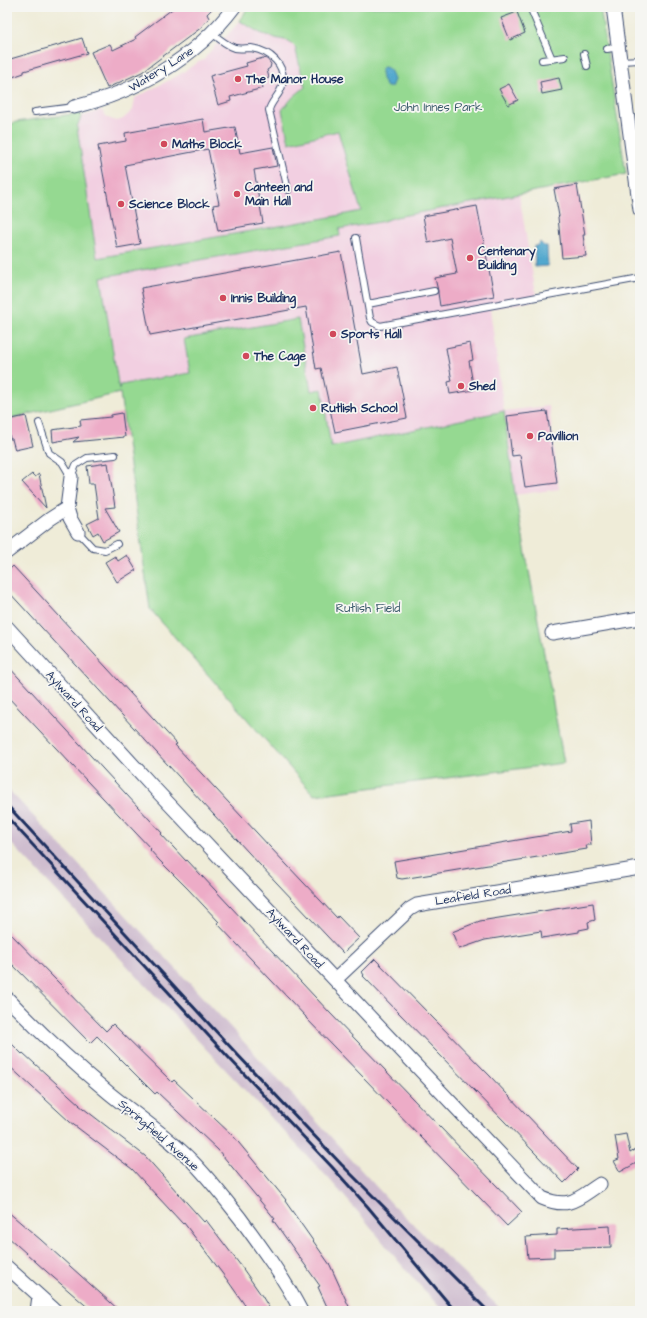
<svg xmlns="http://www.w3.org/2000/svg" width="647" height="1318" viewBox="0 0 647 1318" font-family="'Architects Daughter',sans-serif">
<rect width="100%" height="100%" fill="#f6f6f2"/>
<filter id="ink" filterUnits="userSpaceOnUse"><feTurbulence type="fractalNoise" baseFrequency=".025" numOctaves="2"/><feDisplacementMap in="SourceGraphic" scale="8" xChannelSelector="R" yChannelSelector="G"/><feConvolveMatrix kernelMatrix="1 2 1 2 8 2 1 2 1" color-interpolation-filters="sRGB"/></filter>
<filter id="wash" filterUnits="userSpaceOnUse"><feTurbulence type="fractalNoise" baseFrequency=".012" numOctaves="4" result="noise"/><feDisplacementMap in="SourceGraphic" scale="16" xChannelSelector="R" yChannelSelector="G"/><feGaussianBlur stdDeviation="0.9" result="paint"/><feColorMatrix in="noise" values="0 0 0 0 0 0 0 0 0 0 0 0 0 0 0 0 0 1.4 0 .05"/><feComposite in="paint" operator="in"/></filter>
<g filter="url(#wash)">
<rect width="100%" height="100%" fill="#efecd8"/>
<path fill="#f2cfe1" d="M 240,21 L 260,33 L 275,38 L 289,41 L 295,47 L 305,88 L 299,92 L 338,131 L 361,211 L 380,222 L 396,217 L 519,194 L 537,300 L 490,309 L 504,411 L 549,406 L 559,489 L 515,495 L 564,763 L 314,795 L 150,609 L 120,393 L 101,276 L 97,258 L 77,127 L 81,117 L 101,110 L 105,115 L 110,119 L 117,121 L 123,119 L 133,110 L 135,98 L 177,76 L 198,62 L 204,60 L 207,55 L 216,45 L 222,41 Z"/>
<path fill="#cfbdcf" d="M 7,788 L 222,1018 L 394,1206 L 503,1311 L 443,1311 L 404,1268 L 365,1220 L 329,1179 L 7,839 Z"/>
<path fill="#95d991" stroke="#588478" d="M 248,7 L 600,7 L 626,174 L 396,217 L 380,222 L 339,229 L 340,236 L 101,277 L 119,390 L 120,385 L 190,373 L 184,339 L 298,319 L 311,391 L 322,389 L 331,447 L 504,411 L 515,494 L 564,763 L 314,795 L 150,609 L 120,393 L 7,419 L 7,126 L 16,122 L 81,113 L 81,117 L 77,127 L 97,258 L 336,216 L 361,211 L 338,131 L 289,143 L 282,110 L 293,97 L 305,87 L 295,47 L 289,41 L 275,38 L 260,33 L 240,21 Z"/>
<path fill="#52a8ce" stroke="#366c96" d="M 384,67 C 391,68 392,74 394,80 L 391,87 L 387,87 C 382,81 381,77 381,69 Z
M 540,242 L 544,246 L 547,246 L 548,266 L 535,267 L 534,246 L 536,246 Z"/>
<g id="blocks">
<path fill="#edacc7" d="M 175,7 L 214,7 L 207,14 L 209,18 L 202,26 L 202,27 L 142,72 L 107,88 L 91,52 L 110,44 L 113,50 L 136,39 L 135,37 Z
M 517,12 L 525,33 L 510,40 L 501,18 Z
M 82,38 L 87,53 L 24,71 L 24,73 L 7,79 L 7,60 Z
M 263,58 L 267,59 L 271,64 L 270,68 L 267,70 L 269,78 L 261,81 L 263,88 L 230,97 L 231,101 L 218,105 L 210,76 L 247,66 L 246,63 Z
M 559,78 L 562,90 L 542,94 L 540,82 Z
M 509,84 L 518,100 L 508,105 L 499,89 Z
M 203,119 L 205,132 L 235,127 L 240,153 L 273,147 L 277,166 L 254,170 L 263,223 L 218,231 L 213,205 L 219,204 L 208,149 L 125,165 L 140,244 L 117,248 L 98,146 L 126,141 L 125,133 Z
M 577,185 L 585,235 L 583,235 L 586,256 L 562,258 L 558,217 L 559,216 L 554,189 Z
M 477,206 L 494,296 L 440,306 L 438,293 L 438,291 L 435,278 L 457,274 L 450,238 L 428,243 L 423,216 Z
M 341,252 L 363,374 L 397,367 L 407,418 L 335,432 L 321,368 L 316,369 L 306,307 L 150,335 L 141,288 Z
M 470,343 L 473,360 L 469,361 L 474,390 L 450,394 L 448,382 L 452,381 L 446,348 Z
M 547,411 L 557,483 L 525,487 L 520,455 L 512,456 L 507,416 Z
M 122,413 L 125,437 L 73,442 L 79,437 L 53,442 L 52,430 L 81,426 L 80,420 L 111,417 L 111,415 Z
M 26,416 L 33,446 L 15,450 L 12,439 L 10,439 L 7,420 Z
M 108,463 L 115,507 L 105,508 L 119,532 L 103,541 L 98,532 L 93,535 L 87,524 L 99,518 L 94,484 L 89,484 L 87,466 Z
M 32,474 L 35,477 L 39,474 L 46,508 L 22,482 Z
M 127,555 L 136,570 L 117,582 L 105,562 L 115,556 L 118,561 Z
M 13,566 L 177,744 L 175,745 L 270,847 L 337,918 L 338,916 L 359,938 L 343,953 L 260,865 L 7,590 L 7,572 Z
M 7,665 L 162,833 L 161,834 L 186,861 L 187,860 L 330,1013 L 522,1212 L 507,1226 L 306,1018 L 306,1017 L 217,923 L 219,922 L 188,889 L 159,860 L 150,850 L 151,849 L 7,696 Z
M 589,821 L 591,845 L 586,845 L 587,849 L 402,879 L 397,878 L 394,861 L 571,831 L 570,824 Z
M 593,903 L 595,920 L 588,922 L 589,928 L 579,930 L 579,932 L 542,938 L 541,931 L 485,940 L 459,949 L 452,932 L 480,921 Z
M 7,930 L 106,1031 L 113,1024 L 172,1082 L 174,1080 L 234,1137 L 286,1200 L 285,1201 L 330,1265 L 351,1311 L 329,1311 L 318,1287 L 320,1286 L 273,1220 L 275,1219 L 218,1150 L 157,1092 L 155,1094 L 97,1036 L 90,1043 L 7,959 Z
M 375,959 L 490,1076 L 578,1169 L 564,1183 L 475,1091 L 363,976 L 364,975 L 362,972 Z
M 7,1039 L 22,1054 L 23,1053 L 80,1105 L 79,1105 L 145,1156 L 204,1222 L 206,1220 L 241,1266 L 262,1296 L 271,1311 L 249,1311 L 228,1281 L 184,1223 L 183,1224 L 132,1169 L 70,1122 L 7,1064 Z
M 626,1134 L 630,1153 L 640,1147 L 640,1161 L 620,1172 L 614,1161 L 619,1159 L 615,1136 Z
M 7,1211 L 41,1240 L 120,1311 L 92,1311 L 46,1271 L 7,1236 Z
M 610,1226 L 611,1247 L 554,1249 L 554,1257 L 528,1258 L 526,1237 L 557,1235 L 557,1229 Z"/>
</g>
</g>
<g filter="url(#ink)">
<use href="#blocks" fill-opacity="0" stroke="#3b4b70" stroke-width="1"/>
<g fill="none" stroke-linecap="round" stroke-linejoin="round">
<defs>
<path id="service" d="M 530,7 L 552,59
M 588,7 L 590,7
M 212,33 C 219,39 226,45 235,48 C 240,49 246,48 251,48 C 270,51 287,65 282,86 C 280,95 271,101 269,110 L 288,190
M 607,49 L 619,47
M 584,54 L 587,66
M 542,60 L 565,57
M 620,61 L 640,60
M 35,112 L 74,107
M 356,238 L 370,318 L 372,322 L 380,326 L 640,278
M 368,304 L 434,291
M 39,423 L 49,453 L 62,462 L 71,477
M 71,477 L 76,465 L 87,458 L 115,455
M 78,532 L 93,548 L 105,550 L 117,544"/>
<path id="minor" d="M 613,7 L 640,210
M 74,107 C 136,92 195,59 234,7
M 71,477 L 67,508 L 70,518 L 78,532
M 7,552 L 50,519 L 67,508
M 7,627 L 156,790 L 383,1031 L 542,1198 C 570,1210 578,1198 600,1184
M 552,633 L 640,618
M 335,980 L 410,909 L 417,905 L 640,868
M 7,998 C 39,1032 73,1063 109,1093 C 136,1115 166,1135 191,1160 C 209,1178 224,1198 240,1218 C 262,1248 284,1278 301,1311
M 7,1267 L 56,1311
M 37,1311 L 39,1296"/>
</defs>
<use href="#service" stroke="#3b4b70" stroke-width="8"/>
<use href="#minor" stroke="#3b4b70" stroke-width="15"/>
<use href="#service" stroke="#fff" stroke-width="6"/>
<use href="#minor" stroke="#fff" stroke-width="13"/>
<path stroke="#1b2f5e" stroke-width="3" d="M 7,805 L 235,1052 L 341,1164 L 488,1311
M 7,817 L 230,1059 L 332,1167 L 368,1207 L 455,1311"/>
</g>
</g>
<g fill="#d1495b" stroke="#f6f6f2" stroke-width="1.5">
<circle cx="238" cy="79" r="4"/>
<circle cx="164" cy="144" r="4"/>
<circle cx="237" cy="194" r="4"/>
<circle cx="121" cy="204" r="4"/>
<circle cx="470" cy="258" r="4"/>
<circle cx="223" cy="298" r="4"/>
<circle cx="333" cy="334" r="4"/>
<circle cx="246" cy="356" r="4"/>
<circle cx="461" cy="386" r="4"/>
<circle cx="313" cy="408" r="4"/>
<circle cx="530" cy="436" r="4"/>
</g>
<g text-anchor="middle" stroke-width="3.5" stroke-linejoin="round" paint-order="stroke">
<g font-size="12" fill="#1b2f5e" stroke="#f6f6f2">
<text transform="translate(161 69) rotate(-32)" y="4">Watery Lane</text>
<text transform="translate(74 701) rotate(48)" y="4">Aylward Road</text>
<text transform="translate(473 895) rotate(-9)" y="4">Leafield Road</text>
<text transform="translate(295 938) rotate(47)" y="4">Aylward Road</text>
<text transform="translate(159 1135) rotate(41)" y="4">Springfield Avenue</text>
</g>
<g font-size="12" font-weight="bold" fill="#1b2f5e" stroke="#f6f6f2" text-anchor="start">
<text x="246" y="83">The Manor House</text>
<text x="172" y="148">Maths Block</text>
<text x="245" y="191">Canteen and<tspan x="245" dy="14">Main Hall</tspan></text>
<text x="129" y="208">Science Block</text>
<text x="478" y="255">Centenary<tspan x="478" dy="14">Building</tspan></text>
<text x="231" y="302">Innis Building</text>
<text x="341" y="338">Sports Hall</text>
<text x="254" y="360">The Cage</text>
<text x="469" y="390">Shed</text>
<text x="321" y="412">Rutlish School</text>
<text x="538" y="440">Pavillion</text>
</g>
<g font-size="12" fill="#3a5a6b" stroke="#f6f6f2">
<text x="438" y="111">John Innes Park</text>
<text x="368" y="612">Rutlish Field</text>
</g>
</g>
<rect width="647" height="1318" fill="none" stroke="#f6f6f2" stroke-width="24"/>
</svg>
